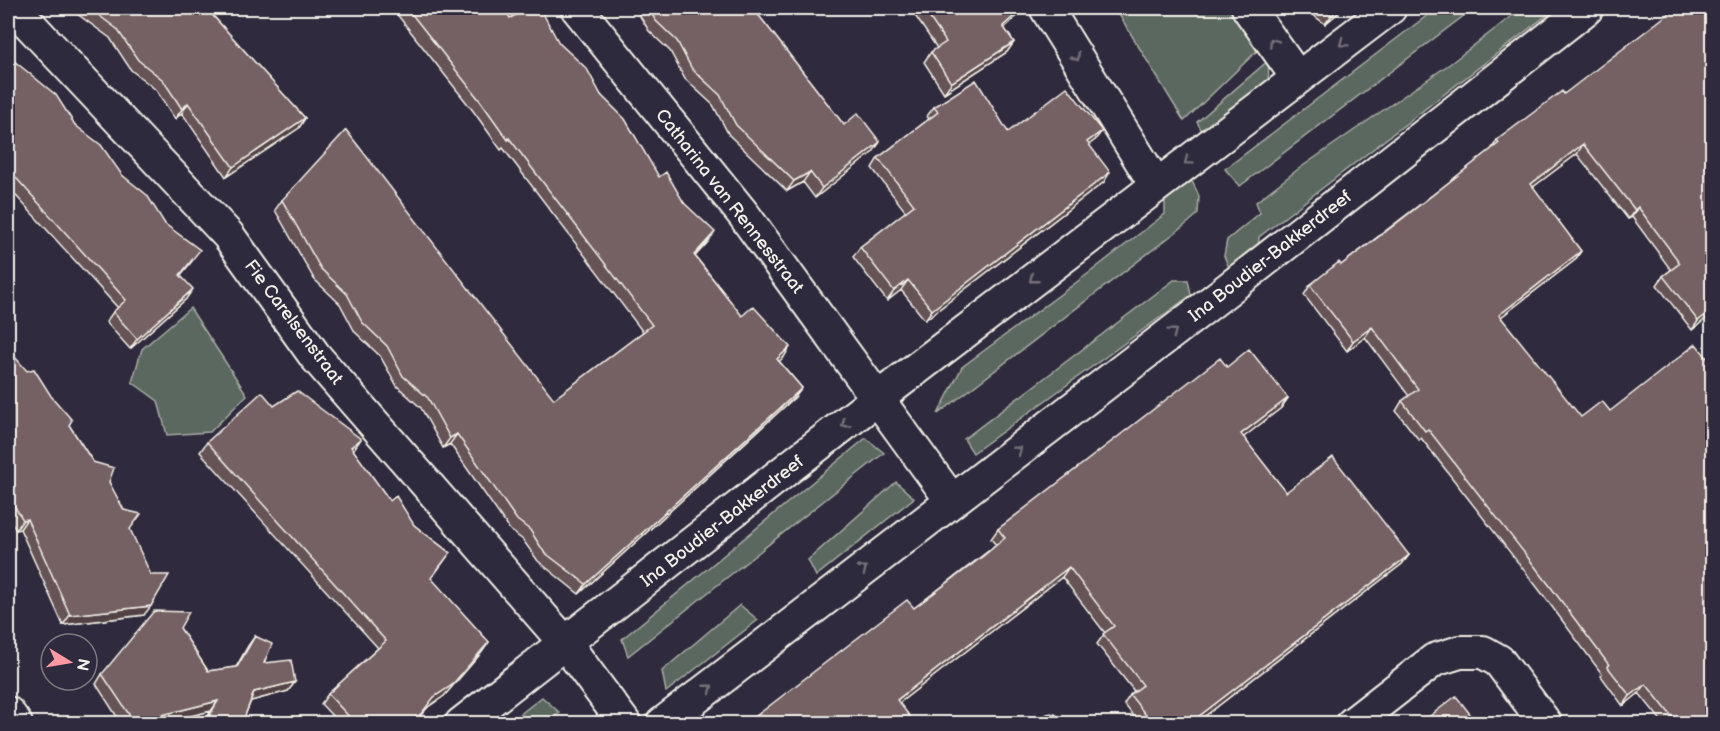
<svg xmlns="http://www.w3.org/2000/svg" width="1720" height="731" viewBox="0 0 1720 731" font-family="'Balsamiq Sans',sans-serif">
<rect width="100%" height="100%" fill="#2f2a3d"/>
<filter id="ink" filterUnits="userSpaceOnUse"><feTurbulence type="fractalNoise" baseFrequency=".0167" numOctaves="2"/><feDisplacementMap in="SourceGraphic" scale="12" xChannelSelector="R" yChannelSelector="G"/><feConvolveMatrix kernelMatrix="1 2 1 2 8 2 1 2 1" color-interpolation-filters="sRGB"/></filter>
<g filter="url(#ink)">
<path fill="#5a685e" stroke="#a7aca3" stroke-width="1.5" d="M 1115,8 L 1228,8 L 1260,48 L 1184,121 Z
M 1437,8 L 1474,8 L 1240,186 L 1225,169 Z
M 1522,8 L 1556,8 L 1259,237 L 1258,251 L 1231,272 L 1224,256 L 1227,240 L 1260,213 L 1256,202 L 1297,170 L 1451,63 Z
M 1269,60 L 1268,87 L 1205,136 L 1197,122 Z
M 1192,181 L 1199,196 L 1198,214 L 1189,222 L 938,414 L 962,367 L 1089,273 L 1165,214 L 1165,198 Z
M 1174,280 L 1188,280 L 1191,295 L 973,453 L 964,439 Z
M 190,308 L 247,395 L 210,432 L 167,435 L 158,401 L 132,382 L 142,349 Z
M 866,438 L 884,453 L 628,656 L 622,639 Z
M 896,482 L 914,498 L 816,576 L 808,560 Z
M 740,605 L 758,620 L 666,692 L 662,671 Z
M 542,697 L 560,713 L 546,723 L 509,723 Z"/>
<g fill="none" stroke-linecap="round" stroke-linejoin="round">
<defs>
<path id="lane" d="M 1051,723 L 1051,724"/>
<path id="street" d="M 14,8 L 228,235 L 315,356 L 566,644 L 625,724
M 577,8 L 744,215 L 952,501
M 1046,8 L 1156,185
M 1248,8 L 1297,77
M 8,713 L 16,724
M 461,724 L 878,398 L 1390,8
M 662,724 L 1218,297 L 1587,8
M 1352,724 L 1434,660 L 1460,652 L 1483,652 L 1499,661 L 1546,724"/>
</defs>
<use href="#lane" stroke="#f4f1e8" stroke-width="21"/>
<use href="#street" stroke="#f4f1e8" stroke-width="36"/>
<use href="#lane" stroke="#2f2a3d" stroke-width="16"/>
<use href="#street" stroke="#2f2a3d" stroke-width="32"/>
</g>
<path fill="#655355" stroke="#f4f1e8" stroke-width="1.5" d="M 80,8 L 206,8 L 305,118 L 299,128 L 226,177 L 182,113 L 175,119 L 156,90 L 131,70 L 110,38 L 76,13 Z
M 392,8 L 504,8 L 510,18 L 559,43 L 601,95 L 659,177 L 684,203 L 708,242 L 695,256 L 742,316 L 784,357 L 779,361 L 802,388 L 795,397 L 579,594 L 538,561 L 523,540 L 510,530 L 450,444 L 443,448 L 421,408 L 397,386 L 380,356 L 355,332 L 340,304 L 314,279 L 275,210 L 282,200 L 554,399 L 643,332 L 503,148 L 501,150 L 474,112 Z
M 635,8 L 753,8 L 844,125 L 873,152 L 815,198 L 803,182 L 787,191 L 729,135 L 713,105 L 685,79 L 670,51 L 649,31 Z
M 910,8 L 1024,8 L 1019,14 L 1004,28 L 1014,42 L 1007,52 L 944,93 L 924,62 L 931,52 L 937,48 Z
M 1304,8 L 1344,8 L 1325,24 Z
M 1713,8 L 1713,313 L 1692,330 L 1657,285 L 1663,276 L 1671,270 L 1632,217 L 1628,219 L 1577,154 L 1533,187 L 1581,251 L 1575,260 L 1501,317 L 1713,723 L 1663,723 L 1639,693 L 1623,706 L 1601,676 L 1602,674 L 1544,596 L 1421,438 L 1419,440 L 1396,411 L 1402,401 L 1409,396 L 1365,337 L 1347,351 L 1304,295 L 1310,285 L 1341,265 L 1491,150 L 1497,140 L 1564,94 Z
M 8,56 L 75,125 L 122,175 L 165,224 L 193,260 L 180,276 L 186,299 L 130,349 L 106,322 L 113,312 L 118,308 L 8,187 Z
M 934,107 L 1008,132 L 1095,140 L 1089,144 L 1104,182 L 925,320 L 901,290 L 887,301 L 853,257 L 860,247 L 906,212 L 872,168 L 878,158 L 929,119 L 927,116 Z
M 8,349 L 69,425 L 93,462 L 109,482 L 130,529 L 144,615 L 63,625 L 20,529 L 16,530 L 8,517 Z
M 1227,367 L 1288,398 L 1281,408 L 1243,437 L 1286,492 L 1409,555 L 1402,564 L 1196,723 L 1139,723 L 1124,704 L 1130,695 L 1134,691 L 1097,644 L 1105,633 L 1062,577 L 899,703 L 747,723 L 914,608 L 996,545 L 991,539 L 998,529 Z
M 274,406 L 354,449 L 353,450 L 390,501 L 414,525 L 450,553 L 431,579 L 489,642 L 482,652 L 444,696 L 428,707 L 414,723 L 339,723 L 321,704 L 328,694 L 378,648 L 200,452 L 207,442 Z
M 180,628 L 208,671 L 236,667 L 248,646 L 255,636 L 264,663 L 295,682 L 288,691 L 251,701 L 244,718 L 249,723 L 204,723 L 211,711 L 161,723 L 121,723 L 96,684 L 102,674 Z"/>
<path fill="#524345" stroke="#f4f1e8" stroke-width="1.5" d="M 1023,8 L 1024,8 L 1019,14 L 996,36 L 1003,26 Z
M 1340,8 L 1344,8 L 1325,24 L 1332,15 Z
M 1014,42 L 1007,52 L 944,93 L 951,83 Z
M 188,103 L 182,113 L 175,119 L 182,109 Z
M 305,118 L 299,128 L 226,177 L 233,167 Z
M 1102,131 L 1095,140 L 1081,151 L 1087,142 Z
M 880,142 L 873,152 L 815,198 L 822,188 Z
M 1583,144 L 1577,154 L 1525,193 L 1531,184 Z
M 810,172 L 803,182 L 787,191 L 794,181 Z
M 1110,172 L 1104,182 L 925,320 L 932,310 Z
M 1638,207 L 1632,217 L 1628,219 L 1635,210 Z
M 715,232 L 708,242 L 687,265 L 694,255 Z
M 1581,251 L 1575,260 L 1492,324 L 1499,315 Z
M 908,280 L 901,290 L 887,301 L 894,291 Z
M 193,289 L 186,299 L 130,349 L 137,339 Z
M 1713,309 L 1713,313 L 1692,330 L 1698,321 Z
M 1372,327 L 1365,337 L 1347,351 L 1353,341 Z
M 790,347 L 784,357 L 770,369 L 777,359 Z
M 802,388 L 795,397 L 579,594 L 586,584 Z
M 1288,398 L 1281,408 L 1235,444 L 1241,434 Z
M 457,434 L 450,444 L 443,448 L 450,438 Z
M 361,439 L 354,449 L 344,457 L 351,447 Z
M 27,519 L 20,529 L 16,530 L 23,520 Z
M 1409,555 L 1402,564 L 1196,723 L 1190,723 Z
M 1069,567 L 1062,577 L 890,710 L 897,700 Z
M 151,606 L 144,615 L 63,625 L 70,615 Z
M 489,642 L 482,652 L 444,696 L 428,707 L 414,723 L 407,723 Z
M 295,682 L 288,691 L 247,702 L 254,692 Z
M 1646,684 L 1639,693 L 1623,706 L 1630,696 Z
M 218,701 L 211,711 L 161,723 L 133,723 L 134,722 Z"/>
<path fill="#756063" stroke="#f4f1e8" stroke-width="1.5" d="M 89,8 L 206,8 L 305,118 L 233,167 L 188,103 L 182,109 L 163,80 L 138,60 L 117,29 Z
M 407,8 L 504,8 L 510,18 L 530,8 L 540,8 L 559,43 L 587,69 L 601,95 L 625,119 L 659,177 L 666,172 L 684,203 L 715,232 L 694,255 L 742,316 L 753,306 L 790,347 L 777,359 L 802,388 L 586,584 L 544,552 L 530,530 L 517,520 L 457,434 L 450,438 L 428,398 L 403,376 L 387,346 L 362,322 L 347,294 L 321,269 L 282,200 L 346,130 L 554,399 L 652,325 L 509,138 L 508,140 L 481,102 Z
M 648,8 L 753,8 L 844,125 L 858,113 L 880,142 L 822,188 L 810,172 L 794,181 L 736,125 L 720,95 L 692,69 L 677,41 L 656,21 Z
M 923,8 L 1023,8 L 1003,26 L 1014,42 L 951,83 L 931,52 L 946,42 Z
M 1323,8 L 1340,8 L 1332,15 Z
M 1676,8 L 1713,8 L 1713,309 L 1698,321 L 1663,276 L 1680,263 L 1638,207 L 1635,210 L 1583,144 L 1531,184 L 1581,251 L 1499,315 L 1581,417 L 1602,401 L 1610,411 L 1696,344 L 1713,365 L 1713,723 L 1677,723 L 1646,684 L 1630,696 L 1607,666 L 1609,665 L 1550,586 L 1428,429 L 1425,431 L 1402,401 L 1418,389 L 1372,327 L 1353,341 L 1310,285 L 1339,262 L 1341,265 L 1393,226 L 1499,143 L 1497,140 L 1562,91 L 1564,94 Z
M 8,56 L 56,95 L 75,125 L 101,145 L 122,175 L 147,195 L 165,224 L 200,250 L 180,275 L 193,289 L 137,339 L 113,312 L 126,300 L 8,169 Z
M 976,80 L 1008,132 L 1067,87 L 1102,131 L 1087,142 L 1110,172 L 932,310 L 908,280 L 894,291 L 860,247 L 914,205 L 878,158 L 938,112 L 934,107 Z
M 8,349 L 27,371 L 34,369 L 51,396 L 72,420 L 69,425 L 93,462 L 114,468 L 109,482 L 124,510 L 141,514 L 130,529 L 151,575 L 169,575 L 151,606 L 70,615 L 27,519 L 23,520 L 8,496 Z
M 1249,349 L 1288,398 L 1241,434 L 1286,492 L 1333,457 L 1409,555 L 1190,723 L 1152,723 L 1130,695 L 1143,685 L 1103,634 L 1114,626 L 1069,567 L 897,700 L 915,723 L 747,723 L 907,600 L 914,608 L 982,557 L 1005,538 L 998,529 L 1220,358 L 1227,367 Z
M 297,391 L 361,439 L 351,447 L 390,501 L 396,496 L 414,525 L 450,553 L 431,578 L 489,642 L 451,686 L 434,697 L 421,714 L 407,723 L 355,723 L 328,694 L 386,641 L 207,442 L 262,392 L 274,406 Z
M 154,611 L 189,612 L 180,628 L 208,671 L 237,667 L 255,636 L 272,644 L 264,663 L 291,660 L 295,682 L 254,692 L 244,718 L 249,723 L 205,723 L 218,701 L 134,722 L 102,674 Z
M 1456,696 L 1477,723 L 1421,723 Z"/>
<defs><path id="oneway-chevron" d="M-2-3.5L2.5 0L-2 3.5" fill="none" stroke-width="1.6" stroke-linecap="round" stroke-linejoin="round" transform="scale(1.5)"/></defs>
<g stroke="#747079">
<use href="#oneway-chevron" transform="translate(1273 42) rotate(-125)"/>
<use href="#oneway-chevron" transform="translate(1343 43) rotate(143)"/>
<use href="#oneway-chevron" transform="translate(1076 57) rotate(58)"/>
<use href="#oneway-chevron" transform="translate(1188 161) rotate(143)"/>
<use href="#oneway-chevron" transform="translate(1033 279) rotate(142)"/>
<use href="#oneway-chevron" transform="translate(1173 332) rotate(-37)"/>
<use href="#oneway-chevron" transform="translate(845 424) rotate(142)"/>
<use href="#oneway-chevron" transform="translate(1018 450) rotate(-37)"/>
<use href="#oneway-chevron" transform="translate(863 569) rotate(-38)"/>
<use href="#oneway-chevron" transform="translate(709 688) rotate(-38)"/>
</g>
</g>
<g text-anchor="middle" stroke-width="4.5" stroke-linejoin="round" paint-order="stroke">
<g font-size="18" fill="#f4f1e8" stroke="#2f2a3d">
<text transform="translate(730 201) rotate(52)" y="6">Catharina van Rennesstraat</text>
<text transform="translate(1270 256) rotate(-38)" y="6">Ina Boudier-Bakkerdreef</text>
<text transform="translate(294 322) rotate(53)" y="6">Fie Carelsenstraat</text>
<text transform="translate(722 521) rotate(-38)" y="6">Ina Boudier-Bakkerdreef</text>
</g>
</g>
<rect width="1720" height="731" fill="none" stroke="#2f2a3d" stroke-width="30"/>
<rect x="15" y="15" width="1690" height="701" fill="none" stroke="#f4f1e8" stroke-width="2" filter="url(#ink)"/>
<g transform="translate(69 662) rotate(101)"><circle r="28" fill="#2f2a3d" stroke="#7e7a81" stroke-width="1.5"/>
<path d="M0-4.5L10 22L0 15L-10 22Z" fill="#ff9aa2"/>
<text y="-9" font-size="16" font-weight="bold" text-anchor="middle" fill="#f4f1e8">N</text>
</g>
</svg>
